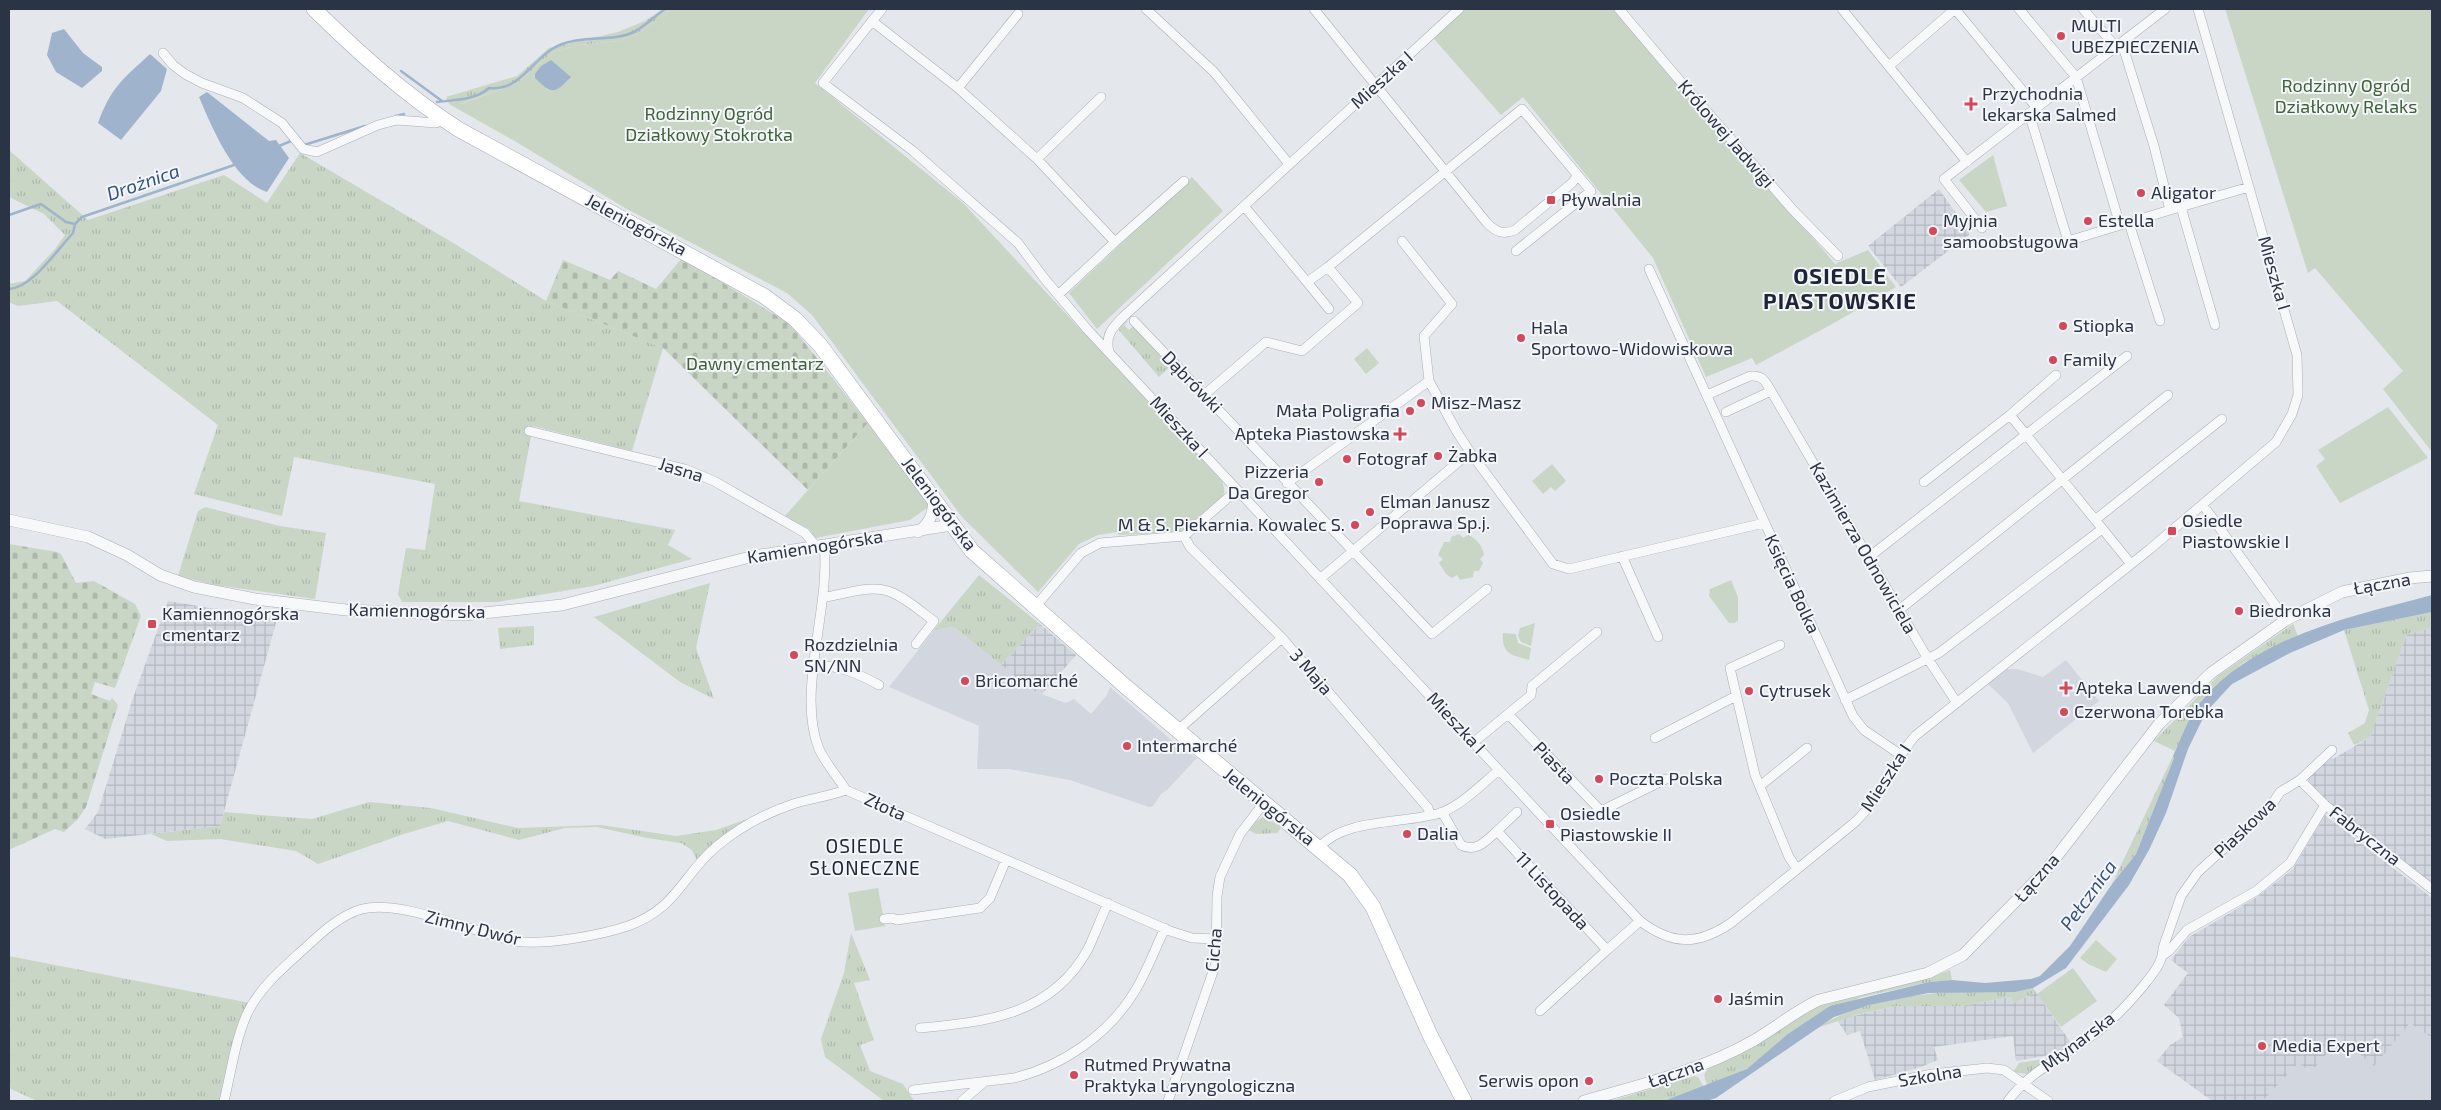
<svg xmlns="http://www.w3.org/2000/svg" width="2441" height="1110" viewBox="0 0 2441 1110" font-family="'Exo 2',sans-serif">
<defs>
<pattern id="industrial-grid" width="8" height="8" patternUnits="userSpaceOnUse" patternTransform="scale(1.25)"><rect width="8" height="8" fill="#d2d6de"/><path d="M0 4h8M4 0v8" fill="none" stroke="#b4b8c0"/></pattern>
<pattern id="grass-tufts" width="24" height="20" patternUnits="userSpaceOnUse" patternTransform="scale(1.25)"><rect width="24" height="20" fill="#c9d6c5"/><path d="M3 7l-1-3M5 7V3M7 7l1-3M15 17l-1-3M17 17v-4M19 17l1-3" fill="none" stroke="#adb8ab"/></pattern>
<pattern id="cemetery-stones" width="16" height="16" patternUnits="userSpaceOnUse" patternTransform="scale(1.25)"><rect width="16" height="16" fill="#c9d6c5"/><path d="M2 7V4a2 2 0 0 1 4 0v3zM10 15v-3a2 2 0 0 1 4 0v3z" fill="#adb8ab"/></pattern>
</defs>
<rect width="100%" height="100%" fill="#e4e7ec"/>
<path fill="#d2d6de" d="M 954,627 L 1033,691 L 1066,703 L 1074,699 L 1091,714 L 1107,695 L 1110,687 L 1183,750 L 1197,758 L 1167,790 L 1161,794 L 1153,806 L 1149,807 L 1070,780 L 1009,769 L 977,769 L 979,726 L 889,687 L 934,630 Z
M 2066,660 L 2099,701 L 2033,753 L 2008,703 L 1988,684 L 2007,669 L 2017,669 L 2043,677 Z
M 2410,1023 L 2432,1038 L 2432,1101 L 2263,1101 L 2298,1063 L 2310,1072 L 2328,1052 L 2325,1049 L 2337,1035 Z"/>
<path fill="url(#industrial-grid)" d="M 1939,189 L 1969,232 L 1969,235 L 1901,287 L 1868,246 Z
M 168,601 L 277,619 L 220,826 L 105,839 L 85,829 L 98,812 L 133,698 Z
M 1040,624 L 1076,655 L 1042,694 L 1033,691 L 1001,665 Z
M 2432,628 L 2432,883 L 2331,804 L 2308,781 L 2309,776 L 2332,757 L 2333,759 L 2370,737 L 2407,634 Z
M 2325,815 L 2432,898 L 2432,1038 L 2410,1023 L 2374,1066 L 2337,1035 L 2325,1049 L 2328,1052 L 2311,1072 L 2298,1063 L 2263,1101 L 2212,1101 L 2157,1061 L 2170,1045 L 2183,1037 L 2179,1018 L 2164,1005 L 2188,973 L 2171,960 L 2189,937 L 2257,897 L 2293,869 Z
M 2036,992 L 2071,1043 L 2055,1054 L 2016,1061 L 2013,1036 L 1934,1047 L 1938,1060 L 1918,1068 L 1875,1080 L 1860,1031 L 1847,1035 L 1837,1020 L 1895,1006 L 1961,1006 L 2011,997 L 2014,1003 Z"/>
<path fill="url(#grass-tufts)" d="M 663,9 L 671,9 L 646,29 L 619,41 L 580,45 L 553,52 L 519,82 L 460,104 L 449,104 L 446,97 L 517,76 L 549,48 L 618,32 L 645,21 Z
M 9,150 L 88,220 L 224,175 L 267,203 L 300,153 L 455,244 L 546,301 L 663,348 L 632,451 L 533,426 L 519,501 L 675,530 L 668,545 L 692,559 L 593,586 L 497,602 L 402,602 L 398,594 L 406,548 L 425,550 L 435,484 L 294,457 L 282,516 L 194,494 L 218,425 L 57,301 L 18,306 L 9,302 L 9,284 L 25,281 L 55,249 L 65,235 L 44,214 L 9,197 Z
M 1126,320 L 1128,321 L 1124,325 L 1129,330 L 1133,326 L 1171,366 L 1159,377 L 1117,328 Z
M 205,507 L 280,526 L 326,533 L 315,599 L 215,585 L 178,576 L 198,511 Z
M 979,575 L 1040,624 L 1001,665 L 954,627 L 934,630 Z
M 710,583 L 696,648 L 714,699 L 680,682 L 594,617 Z
M 2432,612 L 2432,628 L 2407,634 L 2370,737 L 2354,745 L 2348,733 L 2365,723 L 2369,710 L 2344,630 Z
M 2293,624 L 2298,636 L 2243,663 L 2202,699 L 2175,751 L 2154,741 L 2218,676 Z
M 534,626 L 534,645 L 500,649 L 498,628 Z
M 2173,756 L 2174,758 L 2136,854 L 2112,884 Z
M 369,802 L 431,808 L 518,828 L 601,825 L 676,836 L 716,830 L 776,809 L 698,862 L 692,850 L 681,843 L 647,838 L 597,827 L 565,828 L 519,840 L 448,821 L 404,834 L 318,864 L 296,851 L 220,839 L 167,841 L 151,834 L 220,826 L 224,812 L 312,819 Z
M 1265,816 L 1281,828 L 1277,833 L 1256,834 L 1248,830 L 1254,822 Z
M 851,933 L 870,980 L 854,983 L 874,1040 L 860,1045 L 870,1071 L 903,1084 L 914,1101 L 884,1101 L 825,1057 L 821,1039 L 844,973 Z
M 9,956 L 250,1003 L 222,1101 L 37,1101 L 9,1088 Z
M 1950,970 L 1952,980 L 1929,982 L 1861,997 L 1764,1056 L 1747,1069 L 1707,1086 L 1704,1075 L 1707,1070 L 1753,1047 L 1753,1045 L 1812,1008 L 1934,976 Z
M 2033,988 L 2036,992 L 2014,1003 L 2011,997 L 1961,1006 L 1895,1006 L 1856,1015 L 1817,1028 C 1862,999 1919,993 1972,991 C 1993,991 2013,993 2033,988 Z
M 2050,1058 L 2052,1060 L 2027,1074 L 2013,1072 L 2019,1063 Z
M 1694,1076 L 1698,1077 L 1704,1087 L 1664,1101 L 1611,1101 Z"/>
<path fill="url(#cemetery-stones)" d="M 682,258 L 790,324 L 868,423 L 808,490 L 663,348 L 546,301 L 563,260 L 610,280 L 618,271 L 656,289 Z
M 9,544 L 57,552 L 61,554 L 76,583 L 94,581 L 135,604 L 141,616 L 115,688 L 95,682 L 91,694 L 110,701 L 112,698 L 118,705 L 86,807 L 78,819 L 64,832 L 55,829 L 9,850 Z"/>
<path fill="#c9d6c5" d="M 671,9 L 869,9 L 815,83 L 963,203 L 1222,481 C 1223,485 1225,488 1224,493 C 1221,504 1191,526 1180,532 L 1119,535 L 1117,532 L 1098,535 L 1079,544 L 1038,592 L 962,517 L 812,315 L 787,293 L 625,208 L 518,143 L 449,104 L 461,104 L 519,82 L 553,52 L 580,45 L 619,41 L 646,29 Z
M 1461,9 L 1621,9 L 1835,264 L 1868,250 L 1896,287 L 1834,323 L 1756,365 L 1752,358 L 1706,377 L 1653,258 L 1523,97 L 1501,115 L 1434,39 Z
M 2225,9 L 2432,9 L 2432,452 L 2383,389 L 2403,371 L 2315,268 L 2308,273 Z
M 1993,155 L 2007,206 L 1986,212 L 1959,180 Z
M 1192,177 L 1223,211 L 1097,329 L 1069,293 Z
M 1367,348 L 1379,363 L 1366,374 L 1354,359 Z
M 2388,407 L 2428,458 L 2340,503 L 2316,466 L 2325,459 L 2318,450 Z
M 868,423 L 930,506 L 910,520 L 815,538 L 809,529 L 784,517 Z
M 1552,464 L 1566,481 L 1555,491 L 1551,487 L 1543,494 L 1532,481 Z
M 1459,534 L 1463,538 L 1468,535 C 1477,539 1482,545 1484,555 L 1480,559 L 1483,563 L 1479,571 L 1474,571 L 1473,577 L 1460,580 L 1457,575 L 1452,578 L 1446,574 L 1439,563 L 1443,559 L 1438,555 L 1444,542 L 1450,542 L 1451,537 Z
M 1731,580 L 1738,597 L 1738,621 L 1734,623 L 1729,623 L 1709,596 L 1710,589 Z
M 1535,623 L 1531,646 L 1521,642 L 1518,636 L 1520,628 Z
M 1503,633 L 1516,634 L 1518,643 L 1531,648 L 1529,660 C 1512,655 1501,654 1503,633 Z
M 878,888 L 885,926 L 855,931 L 848,893 Z
M 2096,940 L 2117,959 L 2106,972 L 2088,964 L 2080,958 Z
M 2073,968 L 2097,1001 L 2061,1027 L 2037,994 Z"/>
<path fill="#9fb4cc" d="M 64,29 L 83,53 L 102,67 L 102,71 L 82,88 L 56,72 L 47,55 L 52,33 Z
M 150,54 L 167,69 L 161,91 L 121,140 L 98,123 C 111,87 123,79 150,54 Z
M 551,60 L 571,77 C 554,94 553,95 535,78 L 535,74 L 541,66 Z
M 207,92 L 269,141 L 276,140 L 289,158 L 267,192 C 234,182 212,127 199,97 Z
M 2432,595 L 2432,612 L 2344,630 L 2290,653 L 2232,684 L 2206,712 L 2188,749 L 2166,813 L 2149,850 L 2129,885 L 2066,968 L 2033,988 L 2015,992 L 1928,993 L 1869,1005 L 1834,1017 L 1716,1098 L 1706,1101 L 1664,1101 L 1747,1069 L 1788,1034 L 1830,1006 L 1929,982 L 1952,980 L 1985,983 L 2031,979 L 2040,976 L 2070,946 L 2112,884 L 2136,854 L 2174,758 L 2173,756 C 2182,737 2189,715 2203,699 C 2259,635 2354,616 2432,595 Z"/>
<g fill="none" stroke-linecap="round" stroke-linejoin="round">
<path stroke="#9fb4cc" stroke-width="2.5" d="M 401,71 L 442,101
M 437,102 C 454,100 476,100 489,88 C 522,92 534,54 562,44 C 584,35 612,42 634,32 C 645,26 655,16 665,9
M 396,116 L 404,114
M 304,145 L 365,126
M 279,146 L 291,141
M 9,215 L 41,204 L 66,222 L 75,224 L 82,217 L 237,164
M 9,289 C 32,288 57,250 73,233 L 75,224"/>
<defs>
<path id="minor" d="M 882,9 L 872,21 L 958,88 L 1037,159 L 1115,242 L 1058,295
M 1146,9 L 1214,72 L 1289,164
M 1314,9 L 1487,223 C 1496,232 1503,235 1515,230 L 1572,183 L 1577,176
M 1619,9 L 1681,82 L 1793,210 L 1838,256
M 1842,9 L 1967,162
M 1955,9 L 2036,107
M 2019,9 L 2076,77 L 2120,225
M 2083,9 L 2115,46 L 2123,48 L 2125,53 L 2154,146 L 2170,210 L 2249,187
M 872,21 L 823,83 L 913,151 L 1018,243 L 1044,278 L 1087,329 L 1640,921 C 1672,945 1697,946 1731,923 L 1854,823 C 1884,795 1890,765 1915,736 L 2150,549 L 2276,442 L 2292,414 L 2298,395 L 2297,355 L 2198,9
M 163,53 L 173,65 L 185,74 L 202,83 L 243,98 L 282,123 L 303,149 L 317,152 L 378,125 L 397,120 L 436,123 L 442,119
M 1889,66 L 1955,9
M 958,88 L 1018,14
M 2029,113 L 2068,241 L 2170,210
M 1037,159 L 1101,97
M 2181,207 L 2215,325
M 2129,223 L 2160,321
M 1982,228 L 1944,179 L 2165,9
M 1402,241 L 1452,304 L 1424,336 L 1429,381 L 1457,432 L 1470,452 L 1553,564 L 1569,569 L 1764,523
M 1115,242 L 1184,181
M 1328,267 L 1522,109 L 1591,191 L 1516,251
M 1649,269 L 1853,716 L 1864,730 L 1901,755
M 1307,282 L 1329,309
M 1134,321 L 1432,634 L 1487,589
M 1109,352 C 1105,335 1112,328 1124,316 L 1459,9
M 1771,391 L 1928,659 L 1957,703
M 1204,395 L 1266,342 L 1302,351 L 1358,303 L 1328,267 L 1307,282 L 1244,206
M 1707,395 L 1750,376 C 1763,375 1765,381 1771,391 L 1726,412
M 2010,415 L 2131,564
M 529,431 L 685,469 L 714,481 L 805,533 L 816,546
M 1924,482 L 2010,415 L 2056,375
M 1287,483 L 1429,381
M 2203,505 L 2286,620
M 2095,520 L 2222,419
M 1184,536 L 1190,547 L 1282,638 L 1428,808 L 1430,815
M 824,545 C 831,607 796,692 819,749 C 826,764 837,776 846,790 L 1170,931 L 1192,938 L 1217,939
M 1622,556 L 1658,637
M 1869,557 L 2127,356
M 1320,579 L 1470,452
M 823,598 C 843,594 869,585 888,591 C 905,597 920,611 934,621 L 916,644
M 1035,607 L 1081,553 L 1100,543 L 1184,536 L 1237,490
M 1899,610 L 2168,395
M 1780,645 L 1730,668 L 1755,775 L 1789,857 L 1797,869
M 815,665 C 840,666 857,673 879,685
M 1845,700 L 1939,653 L 2102,529
M 1508,714 L 1601,811 L 1666,779
M 1178,730 L 1282,638
M 1655,738 L 1736,696
M 1474,742 L 1531,695 L 1532,686 L 1597,632
M 2300,780 L 2325,805 L 2432,889
M 1760,786 L 1807,748
M 1442,812 L 1461,845 C 1476,853 1486,841 1497,831 L 1607,950 L 1640,921
M 1497,831 L 1517,812
M 1319,848 C 1343,818 1405,824 1440,813 C 1461,806 1482,784 1499,770
M 884,919 L 892,918 L 897,920 L 980,908 L 990,898 L 1006,860
M 2163,955 L 2169,951 L 2187,930 L 2256,891 L 2290,863 L 2325,805
M 1540,1011 L 1607,950
M 920,1028 C 987,1022 1052,1015 1088,949 C 1095,934 1101,918 1108,903
M 913,1090 L 1014,1078 C 1063,1066 1109,1034 1135,991 C 1147,971 1155,949 1165,928
M 224,1101 C 231,1073 235,1041 247,1014 C 259,988 284,967 304,949 C 320,934 340,915 362,909 C 402,899 474,933 515,941 C 543,946 601,935 628,926 C 679,907 681,876 717,846 C 740,827 768,812 796,803 C 813,798 830,796 846,790
M 962,1101 L 983,1083
M 1168,1101 L 1216,963 L 1217,896 L 1220,877 L 1240,834 L 1263,804
M 1834,1101 L 1868,1087 L 1932,1074 L 1987,1068 L 2004,1070 L 2048,1101
M 2008,1101 C 2030,1070 2069,1054 2098,1031 C 2115,1018 2131,1001 2144,985 C 2153,974 2163,962 2163,948 L 2181,896 L 2198,872 L 2271,806 L 2280,792 L 2300,780 L 2332,750"/>
<path id="tertiary" d="M 9,520 L 88,537 L 127,555 L 160,575 L 194,587 L 255,599 L 346,610 L 464,615 L 562,605 L 754,556 L 952,525
M 918,532 C 930,523 933,515 934,500
M 1584,1101 C 1641,1085 1699,1071 1751,1042 C 1774,1029 1795,1011 1819,1000 L 1928,973 L 1963,955 L 2047,869 L 2159,724 L 2211,673 L 2286,620 L 2342,592 L 2410,578 L 2432,576"/>
<path id="primary" d="M 314,9 C 359,53 404,94 458,129 L 764,296 L 795,319 L 820,345 L 972,551 L 1125,686 L 1350,875 L 1373,907 L 1430,1035 L 1464,1101"/>
</defs>
<use href="#minor" stroke="#a9aeb7" stroke-width="10"/>
<use href="#tertiary" stroke="#a9aeb7" stroke-width="12"/>
<use href="#primary" stroke="#a3abb8" stroke-width="16"/>
<use href="#minor" stroke="#f7f8fa" stroke-width="9"/>
<use href="#tertiary" stroke="#f7f8fa" stroke-width="11"/>
<use href="#primary" stroke="#fff" stroke-width="15"/>
</g>
<g fill="#d1495b" stroke="#f4f6f9" stroke-width="2">
<circle cx="2061" cy="36" r="5"/>
<path d="M1968.5 96.5h5v5h5v5h-5v5h-5v-5h-5v-5h5z"/>
<circle cx="2141" cy="193" r="5"/>
<rect x="1546" y="195" width="10" height="10" rx="2.5"/>
<circle cx="2088" cy="221" r="5"/>
<circle cx="1933" cy="231" r="5"/>
<circle cx="2063" cy="326" r="5"/>
<circle cx="1521" cy="338" r="5"/>
<circle cx="2053" cy="360" r="5"/>
<circle cx="1421" cy="403" r="5"/>
<circle cx="1410" cy="411" r="5"/>
<path d="M1397.5 426.5h5v5h5v5h-5v5h-5v-5h-5v-5h5z"/>
<circle cx="1438" cy="456" r="5"/>
<circle cx="1347" cy="459" r="5"/>
<circle cx="1319" cy="482" r="5"/>
<circle cx="1370" cy="512" r="5"/>
<circle cx="1355" cy="525" r="5"/>
<rect x="2167" y="526" width="10" height="10" rx="2.5"/>
<circle cx="2239" cy="611" r="5"/>
<rect x="147" y="619" width="10" height="10" rx="2.5"/>
<circle cx="794" cy="655" r="5"/>
<circle cx="965" cy="681" r="5"/>
<path d="M2063.5 680.5h5v5h5v5h-5v5h-5v-5h-5v-5h5z"/>
<circle cx="1749" cy="691" r="5"/>
<circle cx="2064" cy="712" r="5"/>
<circle cx="1127" cy="746" r="5"/>
<circle cx="1599" cy="779" r="5"/>
<rect x="1545" y="819" width="10" height="10" rx="2.5"/>
<circle cx="1407" cy="834" r="5"/>
<circle cx="1718" cy="999" r="5"/>
<circle cx="2262" cy="1046" r="5"/>
<circle cx="1074" cy="1075" r="5"/>
<circle cx="1589" cy="1081" r="5"/>
</g>
<g text-anchor="middle" stroke-width="4" stroke-linejoin="round" paint-order="stroke">
<g font-size="18" fill="#2b3445" stroke="#f4f6f9" text-anchor="start">
<text x="2071" y="32">MULTI<tspan x="2071" dy="21">UBEZPIECZENIA</tspan></text>
<text x="1982" y="100">Przychodnia<tspan x="1982" dy="21">lekarska Salmed</tspan></text>
<text x="2151" y="199">Aligator</text>
<text x="1561" y="206">Pływalnia</text>
<text x="1943" y="227">Myjnia<tspan x="1943" dy="21">samoobsługowa</tspan></text>
<text x="2098" y="227">Estella</text>
<text x="2073" y="332">Stiopka</text>
<text x="1531" y="334">Hala<tspan x="1531" dy="21">Sportowo-Widowiskowa</tspan></text>
<text x="2063" y="366">Family</text>
<text x="1431" y="409">Misz-Masz</text>
<text x="1400" y="417" text-anchor="end">Mała Poligrafia</text>
<text x="1390" y="440" text-anchor="end">Apteka Piastowska</text>
<text x="1448" y="462">Żabka</text>
<text x="1357" y="465">Fotograf</text>
<text x="1309" y="478" text-anchor="end">Pizzeria<tspan x="1309" dy="21">Da Gregor</tspan></text>
<text x="1380" y="508">Elman Janusz<tspan x="1380" dy="21">Poprawa Sp.j.</tspan></text>
<text x="2182" y="527">Osiedle<tspan x="2182" dy="21">Piastowskie I</tspan></text>
<text x="1345" y="531" text-anchor="end">M &amp; S. Piekarnia. Kowalec S.</text>
<text x="2249" y="617">Biedronka</text>
<text x="162" y="620">Kamiennogórska<tspan x="162" dy="21">cmentarz</tspan></text>
<text x="804" y="651">Rozdzielnia<tspan x="804" dy="21">SN/NN</tspan></text>
<text x="975" y="687">Bricomarché</text>
<text x="2076" y="694">Apteka Lawenda</text>
<text x="1759" y="697">Cytrusek</text>
<text x="2074" y="718">Czerwona Torebka</text>
<text x="1137" y="752">Intermarché</text>
<text x="1609" y="785">Poczta Polska</text>
<text x="1560" y="820">Osiedle<tspan x="1560" dy="21">Piastowskie II</tspan></text>
<text x="1417" y="840">Dalia</text>
<text x="1728" y="1005">Jaśmin</text>
<text x="2272" y="1052">Media Expert</text>
<text x="1084" y="1071">Rutmed Prywatna<tspan x="1084" dy="21">Praktyka Laryngologiczna</tspan></text>
<text x="1579" y="1087" text-anchor="end">Serwis opon</text>
</g>
<g font-size="18" fill="#2b3445" stroke="#f4f6f9">
<text transform="translate(1382 80) rotate(-42)" y="6">Mieszka I</text>
<text transform="translate(1726 134) rotate(49)" y="6">Królowej Jadwigi</text>
<text transform="translate(636 225) rotate(28)" y="6">Jeleniogórska</text>
<text transform="translate(2274 273) rotate(74)" y="6">Mieszka I</text>
<text transform="translate(1192 382) rotate(46)" y="6">Dąbrówki</text>
<text transform="translate(1179 427) rotate(47)" y="6">Mieszka I</text>
<text transform="translate(681 470) rotate(17)" y="6">Jasna</text>
<text transform="translate(939 504) rotate(53)" y="6">Jeleniogórska</text>
<text transform="translate(815 547) rotate(-9)" y="6">Kamiennogórska</text>
<text transform="translate(1863 548) rotate(60)" y="6">Kazimierza Odnowiciela</text>
<text transform="translate(1792 584) rotate(65)" y="6">Księcia Bolka</text>
<text transform="translate(2382 584) rotate(-10)" y="6">Łączna</text>
<text transform="translate(417 611) rotate(1)" y="6">Kamiennogórska</text>
<text transform="translate(1311 672) rotate(49)" y="6">3 Maja</text>
<text transform="translate(1456 723) rotate(47)" y="6">Mieszka I</text>
<text transform="translate(1554 763) rotate(46)" y="6">Piasta</text>
<text transform="translate(1886 778) rotate(-57)" y="6">Mieszka I</text>
<text transform="translate(885 807) rotate(24)" y="6">Złota</text>
<text transform="translate(1269 807) rotate(39)" y="6">Jeleniogórska</text>
<text transform="translate(2245 828) rotate(-44)" y="6">Piaskowa</text>
<text transform="translate(2365 836) rotate(38)" y="6">Fabryczna</text>
<text transform="translate(2037 878) rotate(-49)" y="6">Łączna</text>
<text transform="translate(1552 891) rotate(47)" y="6">11 Listopada</text>
<text transform="translate(473 928) rotate(14)" y="6">Zimny Dwór</text>
<text transform="translate(1214 950) rotate(-85)" y="6">Cicha</text>
<text transform="translate(2078 1042) rotate(-37)" y="6">Młynarska</text>
<text transform="translate(1676 1073) rotate(-19)" y="6">Łączna</text>
<text transform="translate(1930 1076) rotate(-9)" y="6">Szkolna</text>
</g>
<g font-size="18" fill="#3f6138" stroke="#f4f6f9">
<text x="2346" y="92">Rodzinny Ogród<tspan x="2346" dy="21">Działkowy Relaks</tspan></text>
<text x="709" y="120">Rodzinny Ogród<tspan x="709" dy="21">Działkowy Stokrotka</tspan></text>
<text x="755" y="370">Dawny cmentarz</text>
</g>
<g font-size="19" font-style="italic" fill="#34527a" stroke="#f4f6f9">
<text transform="translate(143 182) rotate(-19)" y="7">Drożnica</text>
<text transform="translate(2088 895) rotate(-54)" y="7">Pełcznica</text>
</g>
<g font-size="19" letter-spacing="1" fill="#1d2536" stroke="#f4f6f9">
<text x="865" y="853">OSIEDLE<tspan x="865" dy="22">SŁONECZNE</tspan></text>
</g>
<g font-size="22" font-weight="bold" letter-spacing="1" fill="#1d2536" stroke="#f4f6f9">
<text x="1840" y="284">OSIEDLE<tspan x="1840" dy="25">PIASTOWSKIE</tspan></text>
</g>
</g>
<rect width="2441" height="1110" fill="none" stroke="#2b3445" stroke-width="20"/>
</svg>
